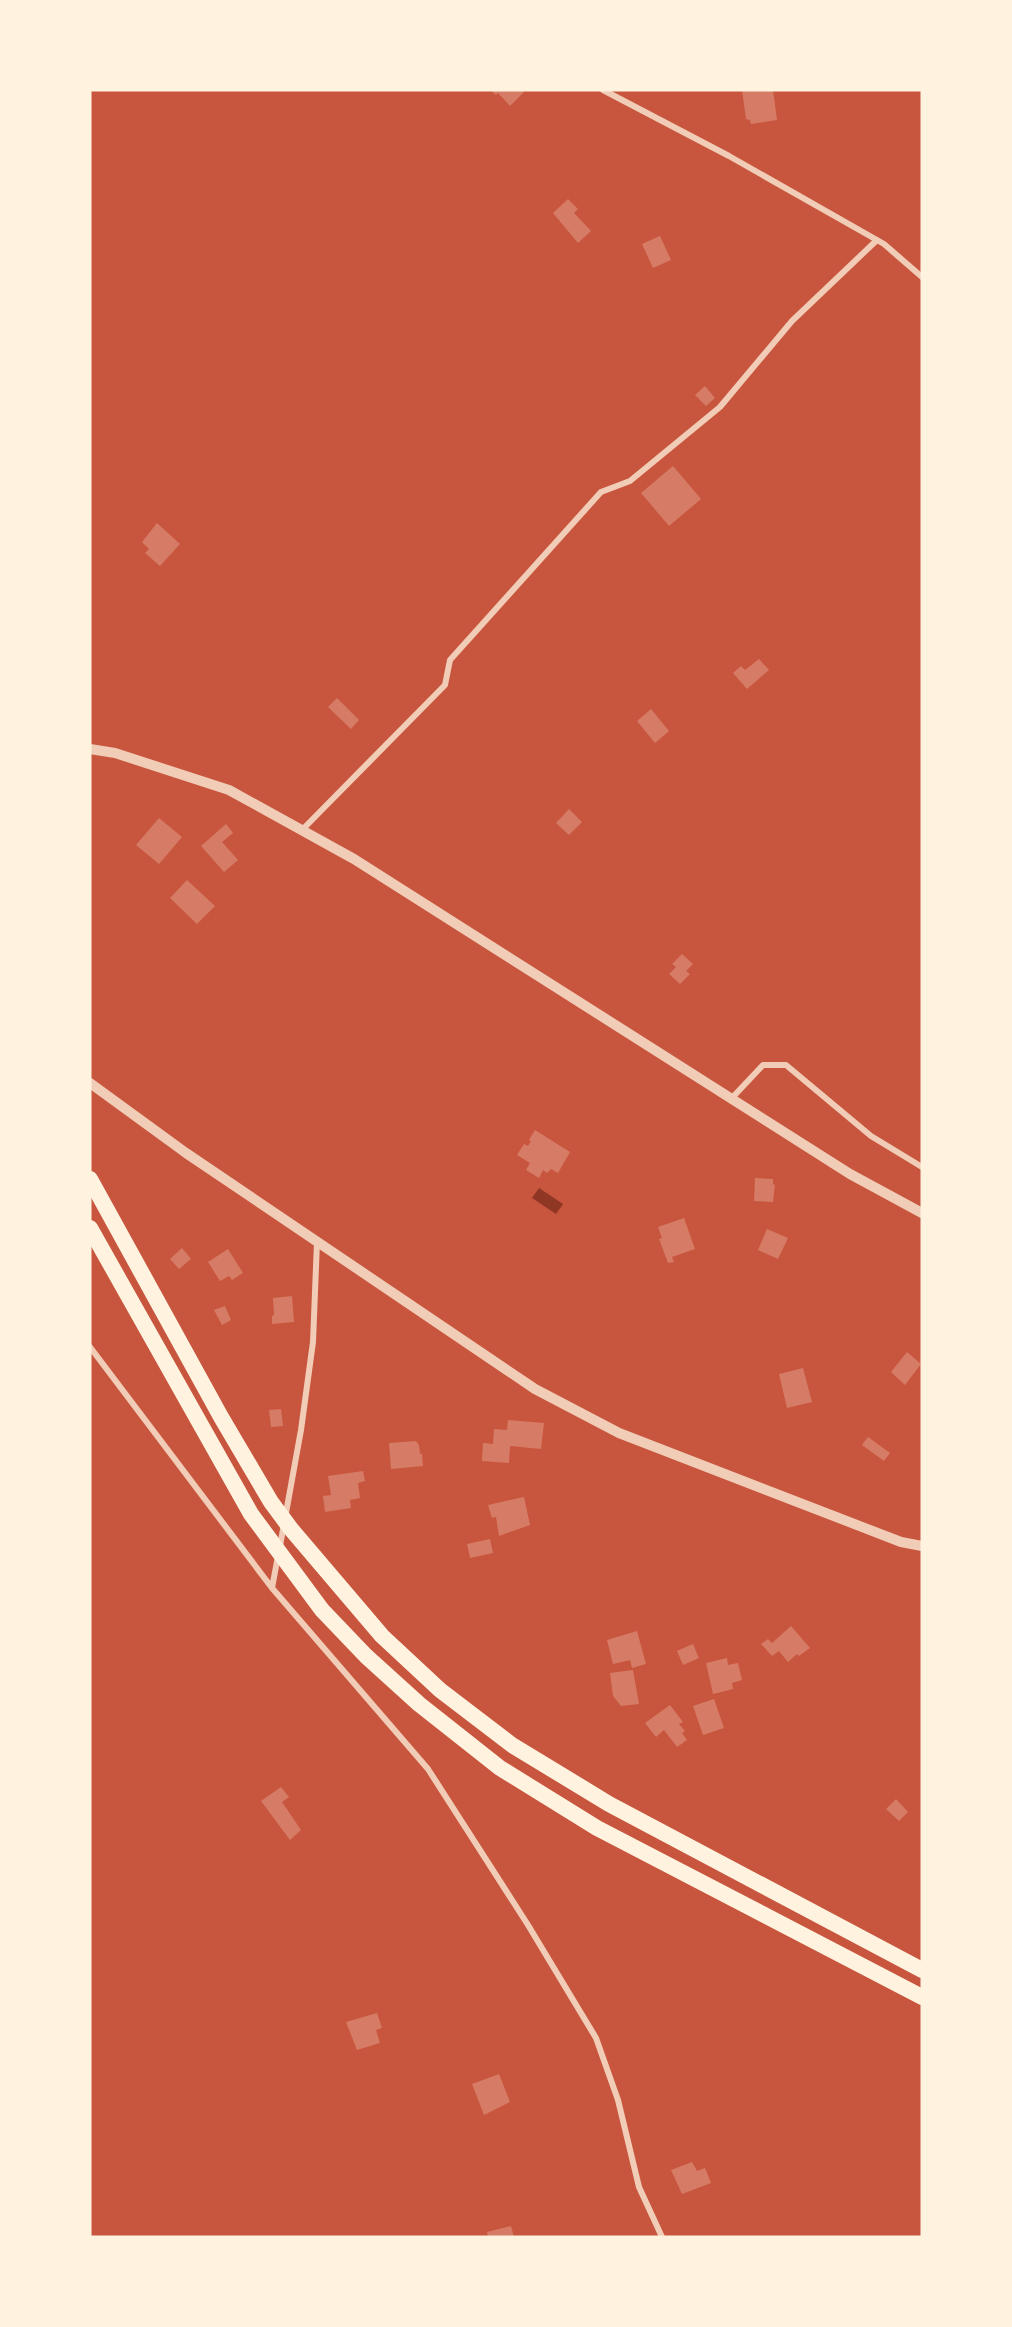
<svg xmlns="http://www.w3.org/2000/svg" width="1012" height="2327" viewBox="0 0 1012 2327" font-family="Poppins,sans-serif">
<rect width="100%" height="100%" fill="#c8553d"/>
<path fill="#8f3625" d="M 539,1188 L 563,1204 L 556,1214 L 532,1198 Z"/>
<path fill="#d67c66" d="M 490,90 L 522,90 L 524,92 L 510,106 L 498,93 L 496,95 Z
M 742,90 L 773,90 L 777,120 L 751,124 L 750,120 L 746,119 Z
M 568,199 L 578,209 L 574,213 L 591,231 L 578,243 L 553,213 Z
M 660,236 L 671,260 L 653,268 L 642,244 Z
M 705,386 L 715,398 L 706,406 L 695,395 Z
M 673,466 L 701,499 L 669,526 L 641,493 Z
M 157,523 L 180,544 L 160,566 L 145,553 L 149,549 L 142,542 Z
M 759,659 L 769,670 L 747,689 L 733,673 L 741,666 L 745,670 Z
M 337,698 L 359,720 L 351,729 L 328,707 Z
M 651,709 L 669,731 L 655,743 L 637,721 Z
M 569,809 L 582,822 L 569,835 L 556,823 Z
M 159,818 L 182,837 L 159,864 L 136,845 Z
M 226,824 L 233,833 L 222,842 L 238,860 L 224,872 L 201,846 Z
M 187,880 L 215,906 L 197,924 L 170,898 Z
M 682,954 L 693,964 L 686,971 L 690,974 L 680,984 L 669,974 L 676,967 L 672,964 Z
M 535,1130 L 570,1152 L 558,1173 L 551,1169 L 547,1173 L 543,1170 L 539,1178 L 526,1170 L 530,1163 L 517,1155 L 524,1144 L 528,1146 L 531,1141 L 529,1140 Z
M 755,1178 L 773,1179 L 773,1185 L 775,1184 L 773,1202 L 754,1201 Z
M 684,1218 L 695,1249 L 672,1257 L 674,1262 L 668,1263 L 659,1239 L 662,1238 L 658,1227 Z
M 767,1229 L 788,1238 L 778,1259 L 758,1250 Z
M 182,1248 L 191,1259 L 179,1269 L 170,1259 Z
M 228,1249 L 243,1273 L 232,1280 L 229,1276 L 220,1281 L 208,1262 Z
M 292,1296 L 294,1322 L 272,1324 L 272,1316 L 274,1315 L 273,1298 Z
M 225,1306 L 231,1320 L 222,1325 L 214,1310 Z
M 907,1352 L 921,1364 L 905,1385 L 891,1372 Z
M 803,1368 L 812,1402 L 787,1408 L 779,1374 Z
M 281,1409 L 283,1426 L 271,1427 L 269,1410 Z
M 508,1420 L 544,1423 L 541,1449 L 510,1446 L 509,1463 L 482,1461 L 483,1443 L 493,1444 L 494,1429 L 507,1430 Z
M 868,1437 L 890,1453 L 884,1461 L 862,1445 Z
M 416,1441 L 419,1445 L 420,1454 L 422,1454 L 423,1466 L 391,1469 L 389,1443 Z
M 363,1471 L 365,1481 L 358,1483 L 360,1498 L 350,1500 L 351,1508 L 325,1512 L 323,1496 L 331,1495 L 328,1476 Z
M 524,1497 L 530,1525 L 499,1536 L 496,1517 L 492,1518 L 488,1505 Z
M 490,1539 L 493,1553 L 470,1558 L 467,1544 Z
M 791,1626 L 810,1648 L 799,1656 L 797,1654 L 788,1662 L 779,1651 L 772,1656 L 761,1644 L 768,1639 L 772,1643 Z
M 637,1631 L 646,1664 L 632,1668 L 630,1660 L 613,1664 L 607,1640 Z
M 693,1644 L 699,1658 L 683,1665 L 677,1651 Z
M 727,1658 L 728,1665 L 738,1663 L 742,1680 L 732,1683 L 733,1689 L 713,1694 L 706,1663 Z
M 633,1670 L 639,1704 L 621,1706 L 613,1696 L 610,1673 Z
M 714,1699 L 724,1728 L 703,1735 L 693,1706 Z
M 670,1705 L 683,1722 L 679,1724 L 685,1731 L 682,1733 L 687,1740 L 677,1747 L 664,1730 L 656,1737 L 645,1723 Z
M 281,1787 L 289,1797 L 282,1802 L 301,1830 L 290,1840 L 261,1801 Z
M 896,1799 L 908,1812 L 899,1821 L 886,1809 Z
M 377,2013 L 382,2028 L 376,2030 L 380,2043 L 357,2050 L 346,2022 Z
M 499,2074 L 510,2102 L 484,2115 L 472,2084 Z
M 692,2162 L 697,2171 L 705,2168 L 711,2183 L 682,2194 L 671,2170 Z
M 511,2226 L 514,2237 L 488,2237 L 487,2232 Z"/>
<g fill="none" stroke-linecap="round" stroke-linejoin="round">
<path stroke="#f1ccb7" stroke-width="6" d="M 603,90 L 729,156 L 884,244 L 922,277
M 302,830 L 445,685 L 450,660 L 601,492 L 630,481 L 720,407 L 792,321 L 877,240
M 731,1099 L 763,1065 L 786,1065 L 871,1136 L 922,1167
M 90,1347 L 272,1588 L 428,1769 L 528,1925 L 596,2038 L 618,2100 L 639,2187 L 662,2237
M 280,1546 L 301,1430 L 313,1342 L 317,1242
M 272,1588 L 278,1556"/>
<path stroke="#f1ccb7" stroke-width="10" d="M 90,749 L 115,753 L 229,790 L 354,859 L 850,1174 L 922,1213
M 90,1083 L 186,1153 L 535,1389 L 619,1433 L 901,1542 L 922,1546"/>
<path stroke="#fff3e0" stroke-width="16" d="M 90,1179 L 221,1417 L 271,1502 L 291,1529 L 382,1636 L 440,1690 L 512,1745 L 609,1804 L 922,1970
M 90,1228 L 251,1514 L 322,1610 L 366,1656 L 419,1704 L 500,1768 L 597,1828 L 922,1997"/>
</g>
<rect width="1012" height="2327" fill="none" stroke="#fff3e0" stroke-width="183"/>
</svg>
